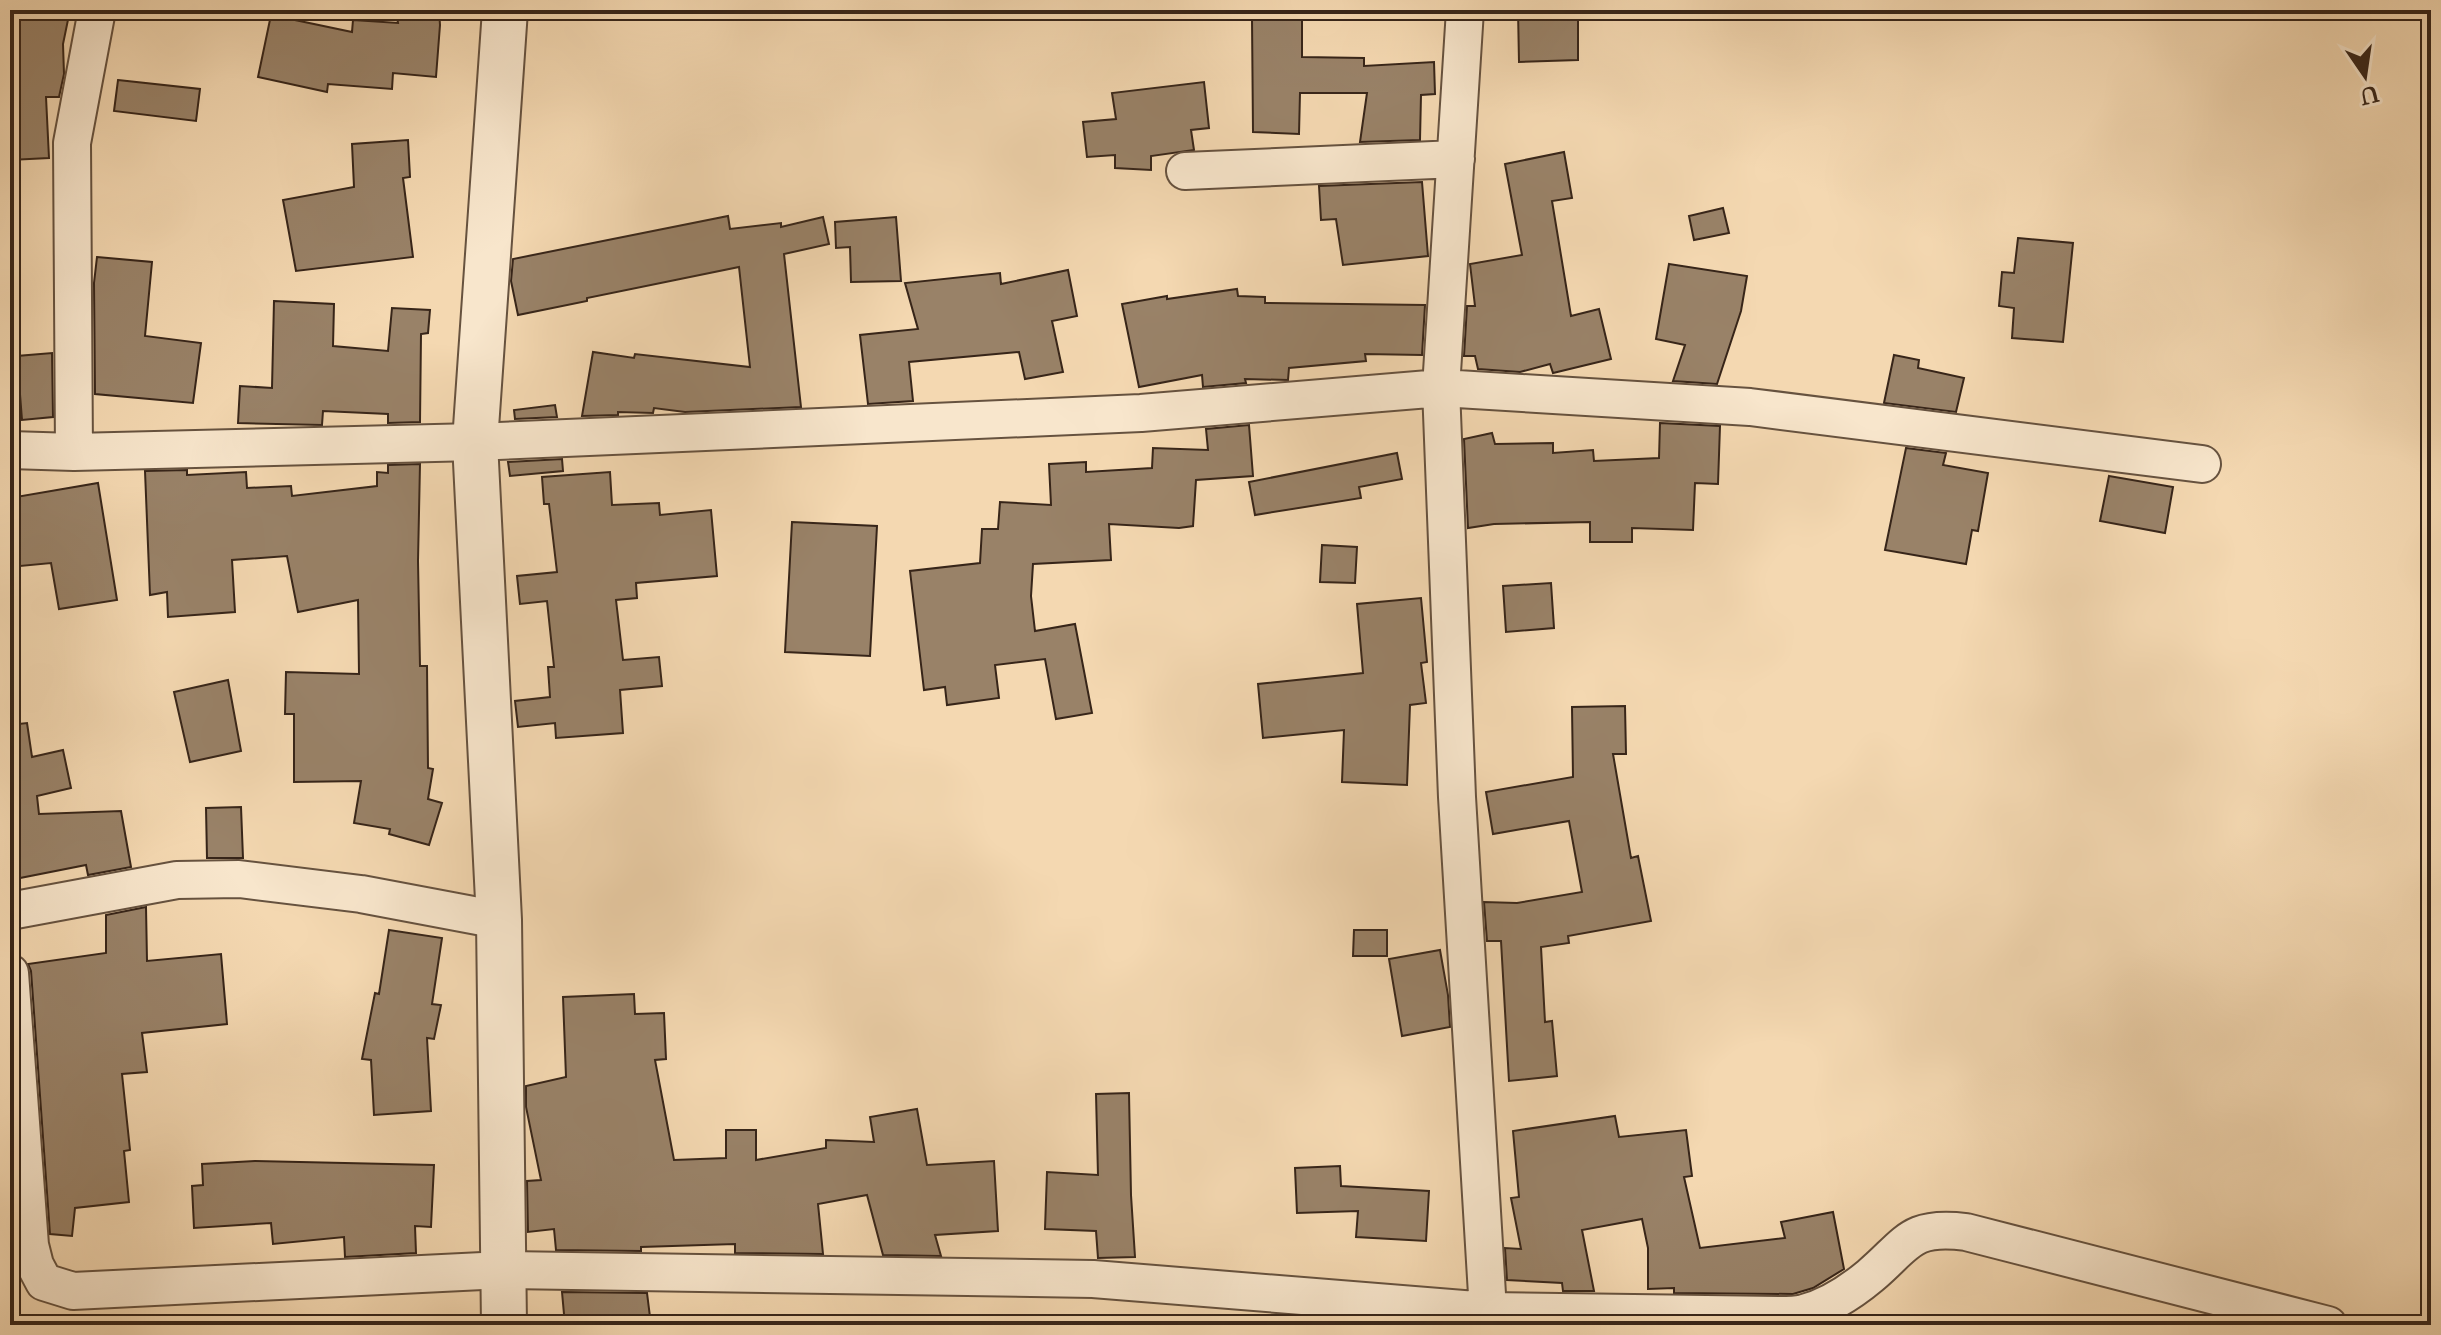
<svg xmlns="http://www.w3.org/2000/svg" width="2441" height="1335" viewBox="0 0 2441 1335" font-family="'IM FELL Double Pica',serif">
<rect width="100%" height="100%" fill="#f4d8b1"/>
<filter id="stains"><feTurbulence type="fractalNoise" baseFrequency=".0025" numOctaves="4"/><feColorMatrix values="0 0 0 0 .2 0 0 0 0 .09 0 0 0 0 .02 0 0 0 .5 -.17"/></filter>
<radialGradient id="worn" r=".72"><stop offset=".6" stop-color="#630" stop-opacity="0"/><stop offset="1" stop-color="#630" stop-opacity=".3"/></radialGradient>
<path fill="#998268" stroke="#372519" stroke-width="2" d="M 10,10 L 70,10 L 63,44 L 64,74 L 59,97 L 46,97 L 49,158 L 10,160 Z
M 396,10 L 439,10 L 440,25 L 436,77 L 393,73 L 392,89 L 328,84 L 327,92 L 258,77 L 271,15 L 352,32 L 353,20 L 398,23 Z
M 1518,10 L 1578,10 L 1578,60 L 1519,62 Z
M 1252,19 L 1302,19 L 1302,57 L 1364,58 L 1364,66 L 1434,62 L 1435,94 L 1421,95 L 1420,140 L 1360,142 L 1367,93 L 1300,93 L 1299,134 L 1253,132 Z
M 118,80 L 200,89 L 196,121 L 114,111 Z
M 1204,82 L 1209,128 L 1191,130 L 1194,150 L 1151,156 L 1151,170 L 1115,168 L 1115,155 L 1087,157 L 1083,122 L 1116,119 L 1112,93 Z
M 408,140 L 410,177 L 403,178 L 413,257 L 296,271 L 283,200 L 354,187 L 352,144 Z
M 1564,152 L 1572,198 L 1552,201 L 1571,316 L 1599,309 L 1611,359 L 1553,373 L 1550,364 L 1520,372 L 1478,369 L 1475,356 L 1464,356 L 1467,306 L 1475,306 L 1470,264 L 1522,255 L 1505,164 Z
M 1422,182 L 1428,256 L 1343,265 L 1336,219 L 1321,220 L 1319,186 Z
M 1723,208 L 1729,233 L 1694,240 L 1689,216 Z
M 728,216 L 730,229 L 781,223 L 781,227 L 823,217 L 829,244 L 784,254 L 801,407 L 685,412 L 654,408 L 653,413 L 618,412 L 618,415 L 582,416 L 593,352 L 634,358 L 635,354 L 750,367 L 739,267 L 587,298 L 587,301 L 518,315 L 511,281 L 513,259 Z
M 896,217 L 901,281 L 851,282 L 850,247 L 836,248 L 835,222 Z
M 2018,238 L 2073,243 L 2063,342 L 2012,338 L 2014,308 L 1999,306 L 2002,272 L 2014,273 Z
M 97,257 L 152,262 L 145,336 L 201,343 L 193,403 L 95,394 L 94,283 Z
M 1669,264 L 1747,276 L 1741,311 L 1717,384 L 1673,381 L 1685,345 L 1656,339 Z
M 1068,270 L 1077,316 L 1052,321 L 1063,372 L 1025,379 L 1019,352 L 909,362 L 913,401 L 868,404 L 860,335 L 918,329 L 905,283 L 1000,273 L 1001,284 Z
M 1237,289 L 1238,296 L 1265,297 L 1265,303 L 1425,305 L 1422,355 L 1365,354 L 1366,361 L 1289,368 L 1288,380 L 1245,379 L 1246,383 L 1203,387 L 1202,375 L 1139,387 L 1122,304 L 1167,296 L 1167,299 Z
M 274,301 L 334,304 L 333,346 L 388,351 L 392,308 L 430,310 L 428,333 L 421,334 L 420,422 L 388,423 L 388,414 L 323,411 L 322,425 L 238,423 L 240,386 L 272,388 Z
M 52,353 L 53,417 L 22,420 L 17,356 Z
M 1894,355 L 1919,360 L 1918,368 L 1964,378 L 1956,412 L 1884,403 Z
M 555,405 L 557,417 L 515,419 L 514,410 Z
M 1660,423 L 1720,426 L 1718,484 L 1695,483 L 1693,530 L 1632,528 L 1632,542 L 1590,542 L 1590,522 L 1494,524 L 1468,528 L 1464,439 L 1492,433 L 1495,444 L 1553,443 L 1553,453 L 1593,450 L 1594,461 L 1659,458 Z
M 1249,425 L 1253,476 L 1196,480 L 1193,526 L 1179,528 L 1109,524 L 1111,560 L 1033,564 L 1031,596 L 1035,631 L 1075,624 L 1092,713 L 1056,719 L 1045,659 L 995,665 L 999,698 L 947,705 L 945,687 L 924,690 L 910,571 L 980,563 L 982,529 L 998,529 L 1000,502 L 1051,505 L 1049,464 L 1086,462 L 1086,472 L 1152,468 L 1153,448 L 1208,450 L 1206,429 Z
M 1906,448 L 1946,453 L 1943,465 L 1988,473 L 1978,531 L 1972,530 L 1966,564 L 1885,550 Z
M 1397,453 L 1402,479 L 1359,487 L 1361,498 L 1255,515 L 1249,482 Z
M 562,459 L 563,471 L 510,476 L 508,462 Z
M 420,464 L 418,561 L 420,666 L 427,666 L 428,768 L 433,769 L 428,799 L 442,803 L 429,845 L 389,834 L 390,829 L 354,823 L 361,781 L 294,782 L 294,714 L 285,714 L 286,672 L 359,674 L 358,600 L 298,612 L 287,556 L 232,560 L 235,612 L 168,617 L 167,592 L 150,595 L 145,471 L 187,470 L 187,475 L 246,472 L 247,488 L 291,486 L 292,496 L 377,486 L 377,472 L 388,473 L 388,465 Z
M 610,472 L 612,505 L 659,503 L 660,515 L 711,510 L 717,576 L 636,583 L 637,598 L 616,600 L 623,660 L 659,657 L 662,686 L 620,690 L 623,733 L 556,738 L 555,723 L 518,727 L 515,701 L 550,697 L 548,667 L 554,667 L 547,601 L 520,604 L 517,576 L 557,572 L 549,504 L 544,504 L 542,477 Z
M 2109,476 L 2173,487 L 2165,533 L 2100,521 Z
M 98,483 L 117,600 L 59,609 L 51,563 L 10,567 L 10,498 Z
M 792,522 L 877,526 L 870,656 L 785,652 Z
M 1322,545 L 1357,547 L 1355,583 L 1320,582 Z
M 1551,583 L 1554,628 L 1506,632 L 1503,586 Z
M 1421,598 L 1427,662 L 1421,663 L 1426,703 L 1410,705 L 1407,785 L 1342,782 L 1344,730 L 1263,738 L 1258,684 L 1363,673 L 1357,604 Z
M 228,680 L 241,751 L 190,762 L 174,692 Z
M 1625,706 L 1626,754 L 1613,754 L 1631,858 L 1638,856 L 1651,921 L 1568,936 L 1569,943 L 1541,947 L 1545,1022 L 1552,1021 L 1557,1076 L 1509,1081 L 1501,941 L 1487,941 L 1484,902 L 1517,903 L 1582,892 L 1569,821 L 1493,834 L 1486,792 L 1573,777 L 1572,707 Z
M 27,723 L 32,757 L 63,750 L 71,788 L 37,796 L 39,814 L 121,811 L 131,867 L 88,875 L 86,865 L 10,880 L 10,725 Z
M 241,807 L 243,858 L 207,858 L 206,808 Z
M 146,907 L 147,961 L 221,954 L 227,1024 L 142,1033 L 147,1072 L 122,1074 L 130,1150 L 124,1151 L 129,1202 L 75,1208 L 72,1236 L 50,1234 L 31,971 L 28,964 L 106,953 L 106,915 Z
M 389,930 L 442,938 L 432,1004 L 441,1005 L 434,1039 L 427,1038 L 431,1111 L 374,1115 L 371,1060 L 362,1059 L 375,993 L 379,994 Z
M 1354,930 L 1387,930 L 1387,956 L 1353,956 Z
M 1440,950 L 1448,995 L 1450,1027 L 1402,1036 L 1389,959 Z
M 634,994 L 635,1014 L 664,1013 L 666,1059 L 655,1060 L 674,1160 L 726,1158 L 726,1130 L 756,1130 L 756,1160 L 826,1148 L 826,1140 L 874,1142 L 870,1117 L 917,1109 L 927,1165 L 994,1161 L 998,1231 L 935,1235 L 941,1256 L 883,1255 L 867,1195 L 818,1204 L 823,1254 L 735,1253 L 735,1244 L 641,1247 L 641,1251 L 556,1250 L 554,1229 L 528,1232 L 527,1181 L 541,1180 L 526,1107 L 526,1086 L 566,1077 L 563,997 Z
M 1129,1093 L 1131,1195 L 1135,1257 L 1098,1258 L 1096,1231 L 1045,1229 L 1047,1172 L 1098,1175 L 1096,1094 Z
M 1615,1116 L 1619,1137 L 1686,1130 L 1692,1176 L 1684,1177 L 1700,1248 L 1785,1238 L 1781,1222 L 1833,1212 L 1844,1269 L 1813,1288 L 1793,1294 L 1674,1293 L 1674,1288 L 1648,1289 L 1648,1248 L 1642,1219 L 1582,1230 L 1594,1291 L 1563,1291 L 1562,1283 L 1507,1280 L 1505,1248 L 1521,1249 L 1511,1198 L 1519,1197 L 1513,1131 Z
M 255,1161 L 434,1165 L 431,1227 L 415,1226 L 416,1253 L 345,1257 L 344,1237 L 273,1244 L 271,1223 L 194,1228 L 192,1186 L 203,1185 L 202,1164 Z
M 1340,1166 L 1341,1186 L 1429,1191 L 1426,1241 L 1356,1237 L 1358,1211 L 1297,1213 L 1295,1168 Z
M 562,1292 L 647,1293 L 651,1325 L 565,1325 Z"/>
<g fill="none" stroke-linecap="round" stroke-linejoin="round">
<defs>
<path id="minor" d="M 1465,10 L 1441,388 L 1457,797 L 1488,1311
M 1185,171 L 1456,159
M 10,450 L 74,452 L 475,442 L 1141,413 L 1441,388 L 1750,407 L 2202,464
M 74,452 L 72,143 L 97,10
M 10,911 L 177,880 L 239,879 L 361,894 L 499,920
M 10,973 L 30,1245 L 35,1265 L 44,1282 L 73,1291 L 503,1270 L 1093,1279 L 1488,1311 L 1779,1315 C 1787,1315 1797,1315 1804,1313 C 1827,1307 1852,1291 1870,1276 C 1908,1244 1909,1225 1966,1232 L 2328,1325"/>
<path id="tertiary" d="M 504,1325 L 499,920 L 475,442 L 505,10"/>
</defs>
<use href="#minor" stroke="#66523f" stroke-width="40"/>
<use href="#tertiary" stroke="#66523f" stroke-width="48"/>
<use href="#minor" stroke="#f8e6cc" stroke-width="36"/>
<use href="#tertiary" stroke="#f8e6cc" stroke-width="44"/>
</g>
<rect width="2441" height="1335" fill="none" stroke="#f4d8b1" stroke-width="40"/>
<rect x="12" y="12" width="2417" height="1311" fill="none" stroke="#372519" stroke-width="4"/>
<rect x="20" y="20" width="2401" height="1295" fill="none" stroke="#372519" stroke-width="2"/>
<g transform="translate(2365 76) rotate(167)" stroke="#f8e6cc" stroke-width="6" paint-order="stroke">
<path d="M0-6L14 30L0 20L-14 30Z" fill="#372519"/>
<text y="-12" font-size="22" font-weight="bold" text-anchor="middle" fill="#372519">U</text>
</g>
<rect width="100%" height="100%" filter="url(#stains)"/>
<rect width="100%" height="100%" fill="url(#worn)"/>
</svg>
